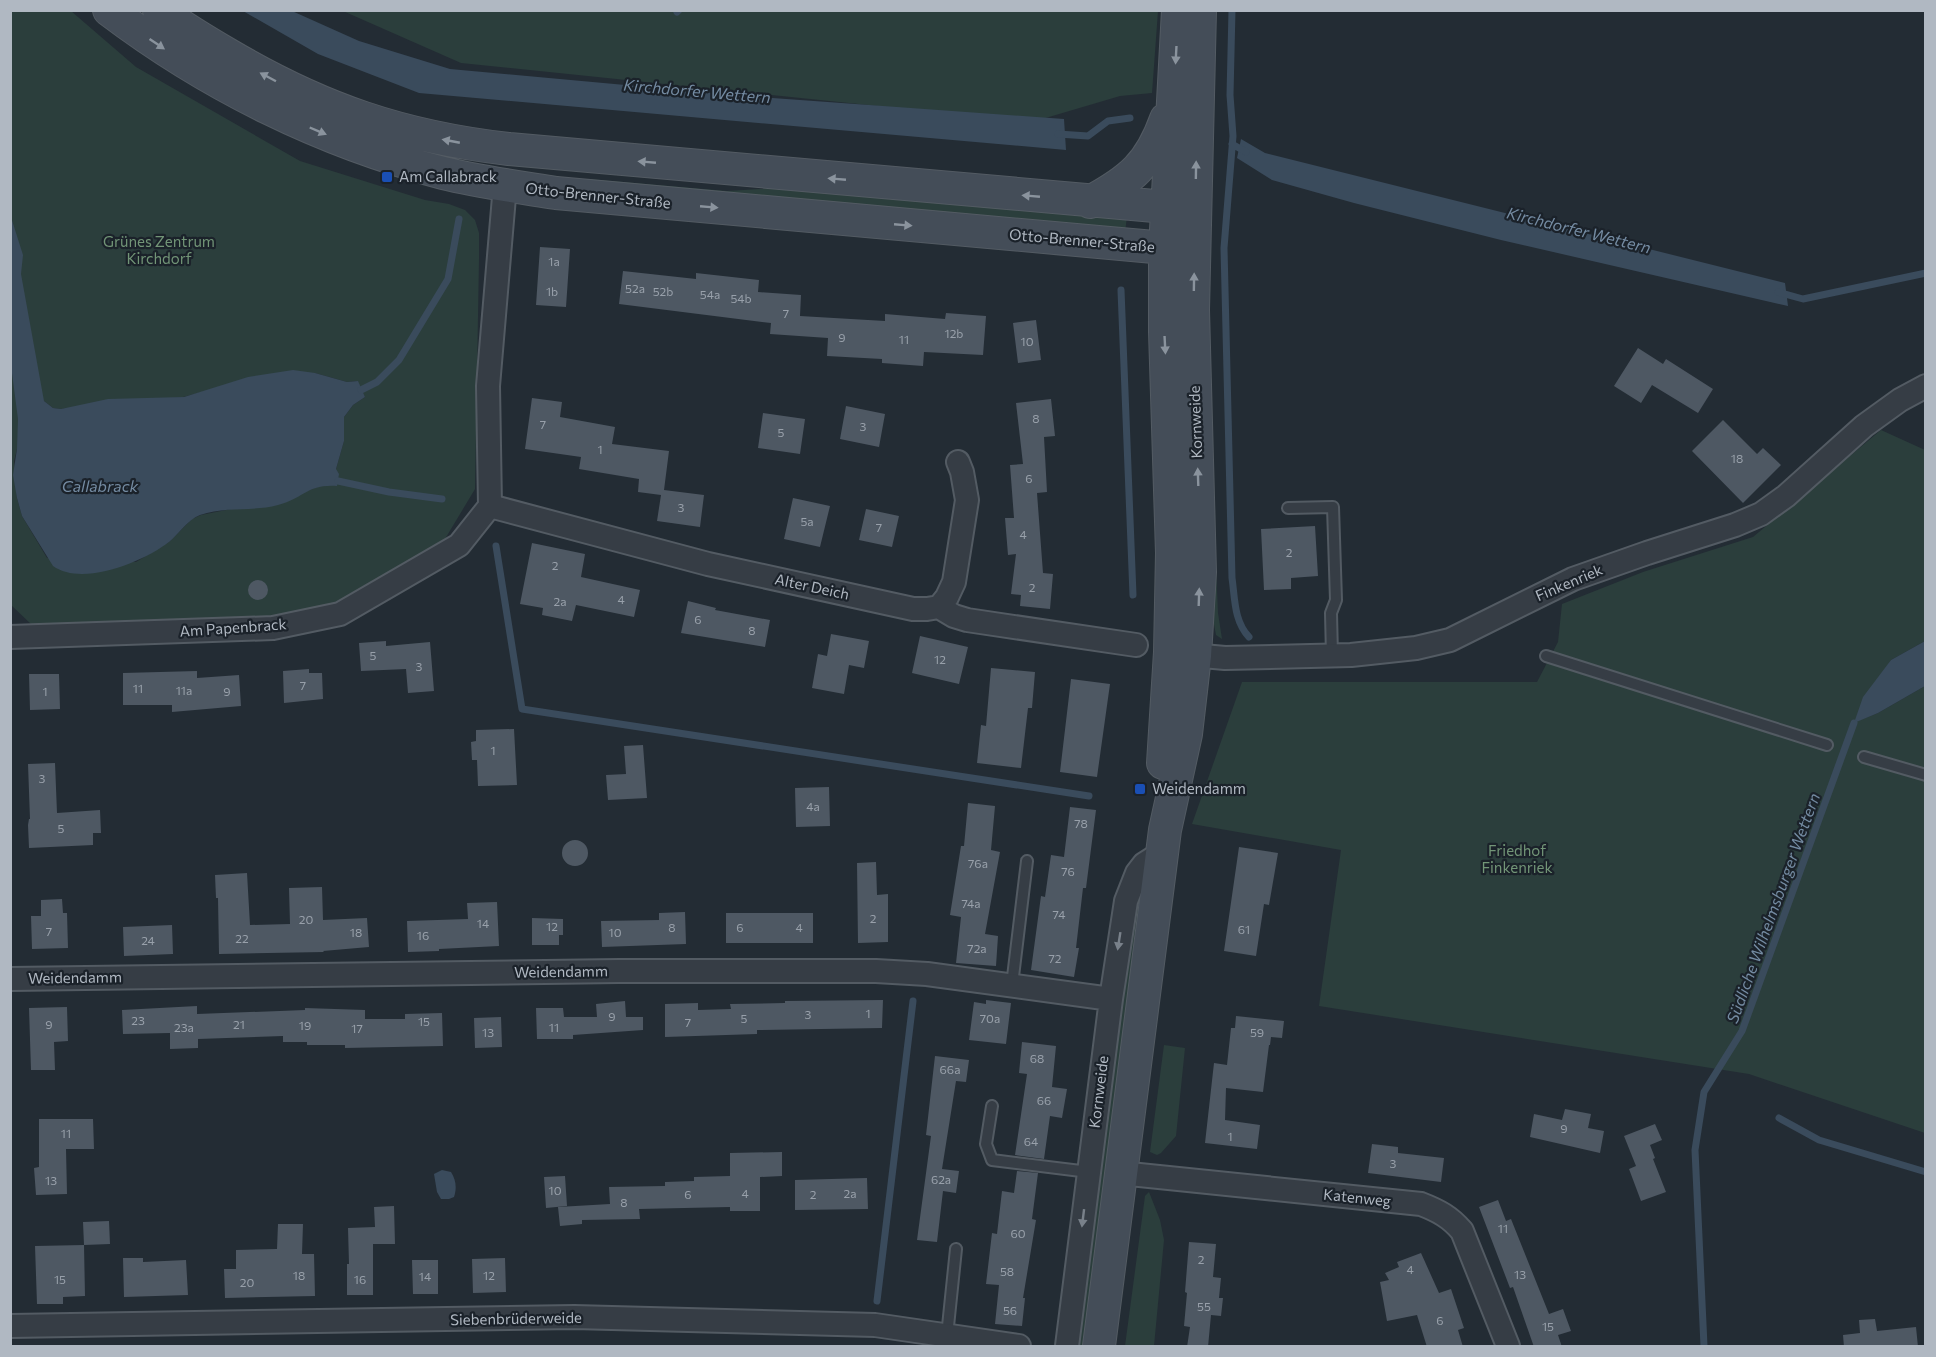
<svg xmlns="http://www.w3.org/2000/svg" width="1936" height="1357" viewBox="0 0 1936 1357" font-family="Commissioner,sans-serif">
<rect width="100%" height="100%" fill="#232c34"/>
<path fill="#2b3e3c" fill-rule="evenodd" d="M 11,11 L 71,11 L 136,67 L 300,161 L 425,200 L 449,204 L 465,210 L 475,220 L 479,233 L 479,259 L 475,489 L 445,539 L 339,603 L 275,618 L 32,625 L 11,605 ZM 315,373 L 347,382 L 357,381 L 365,397 L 353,405 L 344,417 L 344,441 L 336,469 L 323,485 L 299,494 L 243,509 L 236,508 L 201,515 L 192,519 L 169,542 L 136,562 L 47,558 L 22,516 L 17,498 L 14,461 L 17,449 L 44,401 L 53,408 L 61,409 L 183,397 L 206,391 Z
M 343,11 L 1158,11 L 1152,93 L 1120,96 L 1032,122 L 461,63 Z
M 589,179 L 727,191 L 790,187 L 1127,215 L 1125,234 L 589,186 Z
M 1205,309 L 1209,309 L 1209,399 L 1218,613 L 1222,639 L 1216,635 L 1212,614 Z
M 1881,430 L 1925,450 L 1925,641 L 1891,660 L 1855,722 L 1878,713 L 1925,686 L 1925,1133 L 1749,1074 L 1319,1006 L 1341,850 L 1192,824 L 1242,682 L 1537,682 L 1558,642 L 1562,604 L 1643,572 L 1753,537 Z
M 1144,880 L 1085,1346 L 1073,1346 L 1131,901 Z
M 1164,1045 L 1185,1048 L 1176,1136 L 1161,1153 L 1157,1155 L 1150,1152 Z
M 1149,1192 L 1160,1220 L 1164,1240 L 1154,1346 L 1125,1346 L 1145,1196 Z"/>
<path fill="#3a4b5c" d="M 243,11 L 292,11 L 359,41 L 450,69 L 745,96 L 1064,119 L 1066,150 L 419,93 L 318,54 Z
M 1241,139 L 1265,153 L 1785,283 L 1788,306 L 1501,240 L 1354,203 L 1272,180 L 1237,158 Z
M 10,214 L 23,255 L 21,274 L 44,401 L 53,408 L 61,409 L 108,399 L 184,397 L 248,377 L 293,370 L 315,373 L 347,382 L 358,381 L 365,397 L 353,405 L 344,417 L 344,441 L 336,469 L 339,474 L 337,486 C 307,484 303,499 278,505 C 252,512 226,506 200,515 C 187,520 179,534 169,542 C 143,562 82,587 53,566 L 22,516 L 17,498 L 13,475 L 17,449 L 18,419 L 10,358 Z
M 1925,641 L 1925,686 L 1878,713 L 1854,723 L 1863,697 L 1891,660 Z
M 442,1170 L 451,1172 C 456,1180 457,1188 454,1197 L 449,1199 L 441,1199 L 437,1192 L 434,1174 Z"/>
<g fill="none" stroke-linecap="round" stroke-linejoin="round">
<path stroke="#3a4b5c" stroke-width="7" d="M 1232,10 L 1230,95 L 1233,136 L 1224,248 L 1232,578 C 1235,599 1234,621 1249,637
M 677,12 L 679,10
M 1058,134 L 1088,136 L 1108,121 L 1130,118
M 1232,144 L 1246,152
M 1121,290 L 1133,595
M 1778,292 L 1803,299 L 1926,273
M 361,390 L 377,382 L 399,360 L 448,279 L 459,219
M 338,481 L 389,492 L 442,499
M 496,546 L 522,709 L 1089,796
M 1779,1118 L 1819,1140 L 1926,1172
M 877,1301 L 913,1001
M 1704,1346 L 1695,1150 L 1704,1092 L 1742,1031 L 1854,723"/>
</g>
<path fill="#4e5863" d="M 540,247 L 570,249 L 566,307 L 536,305 Z
M 623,271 L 696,279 L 696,273 L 759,280 L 758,292 L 801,295 L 800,316 L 885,321 L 885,314 L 945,319 L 946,313 L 986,316 L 983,355 L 924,352 L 923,366 L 882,363 L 882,359 L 827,356 L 828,338 L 770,334 L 771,323 L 619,304 Z
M 1036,320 L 1041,360 L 1018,363 L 1013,323 Z
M 1638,348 L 1663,364 L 1666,359 L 1713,389 L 1698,413 L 1652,385 L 1641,403 L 1614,386 Z
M 532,398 L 562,402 L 560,417 L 615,427 L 612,444 L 669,451 L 664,490 L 704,495 L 700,527 L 657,521 L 661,495 L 638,492 L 639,479 L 579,469 L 581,457 L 525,449 Z
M 1051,399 L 1055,436 L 1044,437 L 1047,492 L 1037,493 L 1043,573 L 1053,574 L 1050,609 L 1020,606 L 1021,595 L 1011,594 L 1016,554 L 1008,555 L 1005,518 L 1014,518 L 1010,465 L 1023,464 L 1016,403 Z
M 846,406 L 885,414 L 879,447 L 840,439 Z
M 763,413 L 805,419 L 800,454 L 758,448 Z
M 1723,420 L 1757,454 L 1763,448 L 1781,465 L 1743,503 L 1692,451 Z
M 793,498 L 830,506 L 820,547 L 784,539 Z
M 866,509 L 899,516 L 892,547 L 859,540 Z
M 1315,526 L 1318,576 L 1291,578 L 1291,589 L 1264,590 L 1261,529 Z
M 532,543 L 585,554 L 581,577 L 640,590 L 634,617 L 576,605 L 572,621 L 542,615 L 543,608 L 520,604 Z
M248 590a10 10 0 1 1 20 0a10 10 0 1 1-20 0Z
M 688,601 L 716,608 L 715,610 L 770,620 L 765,647 L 681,633 Z
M 831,634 L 869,641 L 864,668 L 849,665 L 844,694 L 812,688 L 818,654 L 827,656 Z
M 920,636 L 968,647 L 959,684 L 912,673 Z
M 386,641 L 386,646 L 430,642 L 434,691 L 408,693 L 406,669 L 361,671 L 359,643 Z
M 991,668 L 1035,672 L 1032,708 L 1028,708 L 1021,768 L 977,763 L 981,725 L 986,726 Z
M 309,669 L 309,673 L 322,673 L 323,699 L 284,703 L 283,671 Z
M 197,671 L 197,678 L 239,675 L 241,706 L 172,712 L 172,705 L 123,705 L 123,673 Z
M 29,674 L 59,674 L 60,709 L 30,710 Z
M 1071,679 L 1110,684 L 1097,777 L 1060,772 Z
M 514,729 L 517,785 L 478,786 L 477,760 L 472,760 L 471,742 L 476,741 L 476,730 Z
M 643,745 L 647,798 L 608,800 L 606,775 L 626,774 L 624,746 Z
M 55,763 L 57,813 L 100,810 L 101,833 L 93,833 L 93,845 L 29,848 L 28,825 L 29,819 L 30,819 L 28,764 Z
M 829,787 L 830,826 L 796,827 L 795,788 Z
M 968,803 L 995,806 L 991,850 L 1000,852 L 985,934 L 998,936 L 996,966 L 956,963 L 961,917 L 950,915 L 961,846 L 964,846 Z
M 1070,807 L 1096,810 L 1086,888 L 1083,888 L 1076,948 L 1079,948 L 1074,977 L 1031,970 L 1041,896 L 1045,897 L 1051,855 L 1064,857 Z
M562 853a13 13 0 1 1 26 0a13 13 0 1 1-26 0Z
M 1239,847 L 1278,853 L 1269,905 L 1264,904 L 1256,956 L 1224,951 Z
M 876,862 L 877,895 L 888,894 L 888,942 L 858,943 L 857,863 Z
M 247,873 L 250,925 L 290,924 L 289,888 L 322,887 L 323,920 L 367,918 L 369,947 L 323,951 L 324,952 L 219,954 L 218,898 L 216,898 L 215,875 Z
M 62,899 L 63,913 L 67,913 L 68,948 L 32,949 L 31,916 L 41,916 L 41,900 Z
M 497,902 L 499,946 L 439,949 L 439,951 L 408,952 L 407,921 L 468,919 L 467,903 Z
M 685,912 L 686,944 L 602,947 L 601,921 L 659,920 L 659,913 Z
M 726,913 L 813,913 L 813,943 L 726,943 Z
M 532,918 L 563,919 L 563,935 L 559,935 L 559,945 L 532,945 Z
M 172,925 L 173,954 L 124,956 L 123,927 Z
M 883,1000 L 882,1028 L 757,1030 L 757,1034 L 665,1037 L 665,1004 L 698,1003 L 698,1010 L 731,1009 L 730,1004 L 785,1003 L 785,1001 Z
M 986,1000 L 1011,1003 L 1006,1044 L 969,1040 L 974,1002 L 986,1004 Z
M 625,1001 L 626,1017 L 643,1017 L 643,1030 L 573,1035 L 573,1039 L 537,1039 L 536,1008 L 563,1008 L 564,1017 L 597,1017 L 596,1004 Z
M 197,1006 L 197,1014 L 305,1010 L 305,1008 L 365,1010 L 365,1019 L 405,1019 L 405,1014 L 442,1013 L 443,1046 L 345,1048 L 345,1045 L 307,1045 L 307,1042 L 283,1042 L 283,1036 L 198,1039 L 198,1048 L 170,1049 L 170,1033 L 123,1034 L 122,1010 Z
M 67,1007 L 68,1041 L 54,1042 L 55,1070 L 31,1070 L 29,1008 Z
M 1236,1016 L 1284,1021 L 1282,1038 L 1271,1037 L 1270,1045 L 1269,1045 L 1263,1092 L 1226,1088 L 1225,1120 L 1260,1125 L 1257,1149 L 1205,1143 L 1214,1063 L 1227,1065 L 1231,1028 L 1235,1028 Z
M 501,1017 L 502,1047 L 475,1048 L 474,1018 Z
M 1022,1042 L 1056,1046 L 1052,1087 L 1067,1089 L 1062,1118 L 1050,1116 L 1044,1159 L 1015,1155 L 1027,1074 L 1019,1073 Z
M 935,1056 L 969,1060 L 966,1082 L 956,1081 L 942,1169 L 959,1171 L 956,1193 L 943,1191 L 937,1242 L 917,1240 L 931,1136 L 926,1135 Z
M 1565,1109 L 1591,1114 L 1588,1128 L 1604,1131 L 1600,1153 L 1530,1137 L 1534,1114 L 1562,1120 Z
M 39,1119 L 93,1119 L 94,1149 L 66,1149 L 67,1194 L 36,1195 L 34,1168 L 39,1167 Z
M 1655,1124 L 1662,1140 L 1650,1145 L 1655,1158 L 1653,1159 L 1666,1192 L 1641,1201 L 1629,1169 L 1636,1166 L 1624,1136 Z
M 1372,1144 L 1398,1147 L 1398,1153 L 1444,1158 L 1441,1182 L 1368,1173 Z
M 782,1152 L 782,1176 L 760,1177 L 760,1211 L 730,1211 L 730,1207 L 639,1209 L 640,1219 L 582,1220 L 582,1224 L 560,1226 L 558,1207 L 610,1204 L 609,1187 L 665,1186 L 665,1182 L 694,1181 L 694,1177 L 730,1176 L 730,1153 Z
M 1017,1171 L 1038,1173 L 1032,1219 L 1036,1220 L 1023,1298 L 1025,1298 L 1022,1326 L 995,1324 L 999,1285 L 986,1284 L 992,1233 L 997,1234 L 1002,1191 L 1014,1193 Z
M 565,1176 L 567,1206 L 546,1208 L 544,1177 Z
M 867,1178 L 868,1209 L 795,1210 L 795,1180 Z
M 1498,1200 L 1506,1221 L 1511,1219 L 1549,1314 L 1563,1309 L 1571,1331 L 1558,1335 L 1562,1347 L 1534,1347 L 1513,1287 L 1510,1288 L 1479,1207 Z
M 394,1206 L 395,1244 L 373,1244 L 373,1295 L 347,1295 L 347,1264 L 349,1264 L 348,1228 L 375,1227 L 374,1207 Z
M 109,1221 L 110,1244 L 84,1245 L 85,1296 L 63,1297 L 63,1304 L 37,1304 L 35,1246 L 84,1245 L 83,1222 Z
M 278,1224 L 303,1224 L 302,1254 L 314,1254 L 315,1296 L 225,1298 L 224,1269 L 236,1269 L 236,1250 L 277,1249 Z
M 1189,1242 L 1216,1244 L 1213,1277 L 1221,1278 L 1219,1298 L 1223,1298 L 1221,1316 L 1211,1315 L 1208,1347 L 1187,1347 L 1190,1327 L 1184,1326 L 1187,1293 L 1185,1292 Z
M 1421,1253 L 1439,1293 L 1451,1289 L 1464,1328 L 1458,1330 L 1463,1347 L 1427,1347 L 1417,1315 L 1387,1321 L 1380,1282 L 1389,1280 L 1385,1273 L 1399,1267 L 1397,1262 Z
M 123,1258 L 143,1258 L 143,1262 L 186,1260 L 188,1295 L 124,1297 Z
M 505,1258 L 506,1292 L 473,1293 L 472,1259 Z
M 412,1260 L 438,1260 L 438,1294 L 413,1294 Z
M 1875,1319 L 1877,1331 L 1916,1327 L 1918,1347 L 1844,1347 L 1843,1335 L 1860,1333 L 1859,1320 Z"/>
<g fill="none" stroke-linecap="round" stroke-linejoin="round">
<defs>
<path id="service" d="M 1288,508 L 1333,507 L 1336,600 L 1331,613 L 1332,656
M 1546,656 L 1827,745
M 1864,757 L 1926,775
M 1012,985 L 1027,861
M 992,1106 L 986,1144 L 992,1160 L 1089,1172
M 947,1336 L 956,1249"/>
<path id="minor" d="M 490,506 L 708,564 L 913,609 L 927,609 L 939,607 L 954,616 L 967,620 L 1136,645
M 490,506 L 488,386 L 505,185
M 939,607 L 947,597 L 954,582 L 967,500 L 962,472 L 958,462
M 10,637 L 273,628 L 340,614 L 459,545 L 490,506
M 1180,654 L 1225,658 L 1351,655 L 1416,648 L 1450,640 L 1573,579 L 1647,553 L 1735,525 L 1761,514 L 1786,496 L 1864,426 L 1900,400 L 1926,386
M 10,979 L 619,971 L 876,971 L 927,974 L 1111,999
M 1120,1173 L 1421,1204 C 1439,1211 1450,1217 1462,1231 L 1508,1346
M 10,1326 L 574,1317 L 875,1325 L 1019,1346
M 1067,1346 L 1111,999 L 1126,901 L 1137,873 L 1144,864 L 1163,852"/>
<path id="secondary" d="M 109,10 C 208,85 323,142 443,173 C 480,182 518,187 556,193 L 1165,248 L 1180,241 L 1194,229
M 159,10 C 181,27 205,41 229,55 C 321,109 402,137 509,149 L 1166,207 L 1182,217 L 1194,229
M 1090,202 C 1131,180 1150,164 1166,119
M 1163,763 L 1170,652 L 1172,553 L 1165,332 L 1165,248 L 1178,10
M 1099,1346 L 1165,830 L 1186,734 L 1195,656 L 1200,572 L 1193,310 L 1200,10"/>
</defs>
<use href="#service" stroke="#535b63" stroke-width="14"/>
<use href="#minor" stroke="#535b63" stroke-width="26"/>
<use href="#secondary" stroke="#535b63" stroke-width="34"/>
<use href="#service" stroke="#363d45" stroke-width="10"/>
<use href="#minor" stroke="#363d45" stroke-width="22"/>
<use href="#secondary" stroke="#444d58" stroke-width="32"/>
</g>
<defs><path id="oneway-solid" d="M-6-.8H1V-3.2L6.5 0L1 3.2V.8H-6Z" transform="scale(1.5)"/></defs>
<g fill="#8a939d">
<use href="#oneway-solid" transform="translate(157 44) rotate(34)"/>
<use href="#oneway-solid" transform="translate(1176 55) rotate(93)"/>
<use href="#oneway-solid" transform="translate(268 77) rotate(-152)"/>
<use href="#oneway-solid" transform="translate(318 131) rotate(23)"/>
<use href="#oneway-solid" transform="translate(451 141) rotate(-169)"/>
<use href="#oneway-solid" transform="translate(647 162) rotate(-175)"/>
<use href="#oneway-solid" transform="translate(1196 170) rotate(-89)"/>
<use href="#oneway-solid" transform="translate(837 179) rotate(-175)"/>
<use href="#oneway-solid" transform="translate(1031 196) rotate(-175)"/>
<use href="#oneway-solid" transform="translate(709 207) rotate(5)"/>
<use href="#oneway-solid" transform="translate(903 225) rotate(5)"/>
<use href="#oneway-solid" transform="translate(1194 282) rotate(-89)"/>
<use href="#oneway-solid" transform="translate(1165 345) rotate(87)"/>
<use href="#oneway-solid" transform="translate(1198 477) rotate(-92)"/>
<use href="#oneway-solid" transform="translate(1199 597) rotate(-88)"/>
</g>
<g fill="#79818a">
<use href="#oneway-solid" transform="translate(1119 941) rotate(99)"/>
<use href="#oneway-solid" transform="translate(1083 1218) rotate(97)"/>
</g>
<g fill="#1a4fb4" stroke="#1b222a" stroke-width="2">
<rect x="381" y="171" width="12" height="12" rx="3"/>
<rect x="1134" y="783" width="12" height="12" rx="3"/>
</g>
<g text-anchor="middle" stroke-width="4.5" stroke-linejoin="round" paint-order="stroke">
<g font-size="12" fill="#98a0aa">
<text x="554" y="266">1a</text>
<text x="635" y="293">52a</text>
<text x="552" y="296">1b</text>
<text x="663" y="296">52b</text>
<text x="710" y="299">54a</text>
<text x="741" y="303">54b</text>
<text x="786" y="318">7</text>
<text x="954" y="338">12b</text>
<text x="842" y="342">9</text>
<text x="904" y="344">11</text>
<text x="1027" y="346">10</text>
<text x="1036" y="423">8</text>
<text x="543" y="429">7</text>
<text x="863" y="431">3</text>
<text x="781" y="437">5</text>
<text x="600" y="454">1</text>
<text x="1737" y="463">18</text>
<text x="1029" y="483">6</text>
<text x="681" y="512">3</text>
<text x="807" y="526">5a</text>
<text x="879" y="532">7</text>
<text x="1023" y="539">4</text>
<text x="1289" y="557">2</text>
<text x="555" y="570">2</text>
<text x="1032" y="592">2</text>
<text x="621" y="604">4</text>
<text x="560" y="606">2a</text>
<text x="698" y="624">6</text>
<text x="752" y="635">8</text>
<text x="373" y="660">5</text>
<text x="940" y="664">12</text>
<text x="419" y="671">3</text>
<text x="303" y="690">7</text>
<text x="138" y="693">11</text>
<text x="184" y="695">11a</text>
<text x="45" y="696">1</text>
<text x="227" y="696">9</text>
<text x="493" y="755">1</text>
<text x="42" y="783">3</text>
<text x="813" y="811">4a</text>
<text x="1081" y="828">78</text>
<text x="61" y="833">5</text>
<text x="978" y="868">76a</text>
<text x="1068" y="876">76</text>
<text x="971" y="908">74a</text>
<text x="1059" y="919">74</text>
<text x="873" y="923">2</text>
<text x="306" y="924">20</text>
<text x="483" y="928">14</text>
<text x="552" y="931">12</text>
<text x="672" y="932">8</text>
<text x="740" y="932">6</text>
<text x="799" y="932">4</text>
<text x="1244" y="934">61</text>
<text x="49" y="936">7</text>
<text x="356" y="937">18</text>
<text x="615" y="937">10</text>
<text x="423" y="940">16</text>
<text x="242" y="943">22</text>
<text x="148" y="945">24</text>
<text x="977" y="953">72a</text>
<text x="1055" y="963">72</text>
<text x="868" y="1018">1</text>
<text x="808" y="1019">3</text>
<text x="612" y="1021">9</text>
<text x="744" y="1023">5</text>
<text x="990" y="1023">70a</text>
<text x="138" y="1025">23</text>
<text x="424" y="1026">15</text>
<text x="688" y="1027">7</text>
<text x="49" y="1029">9</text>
<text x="239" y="1029">21</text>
<text x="305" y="1030">19</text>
<text x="184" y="1032">23a</text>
<text x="554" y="1032">11</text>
<text x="357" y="1033">17</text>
<text x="488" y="1037">13</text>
<text x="1257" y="1037">59</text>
<text x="1037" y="1063">68</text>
<text x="950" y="1074">66a</text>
<text x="1044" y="1105">66</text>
<text x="1564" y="1133">9</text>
<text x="66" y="1138">11</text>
<text x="1230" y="1141">1</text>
<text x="1031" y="1146">64</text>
<text x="1393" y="1168">3</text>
<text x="941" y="1184">62a</text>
<text x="51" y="1185">13</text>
<text x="555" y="1195">10</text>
<text x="745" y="1198">4</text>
<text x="850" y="1198">2a</text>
<text x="688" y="1199">6</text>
<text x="813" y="1199">2</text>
<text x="624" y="1207">8</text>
<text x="1503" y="1233">11</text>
<text x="1018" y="1238">60</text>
<text x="1201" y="1264">2</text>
<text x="1410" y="1274">4</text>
<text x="1007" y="1276">58</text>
<text x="1520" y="1279">13</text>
<text x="299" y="1280">18</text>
<text x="489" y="1280">12</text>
<text x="425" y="1281">14</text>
<text x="60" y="1284">15</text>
<text x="360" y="1284">16</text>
<text x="247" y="1287">20</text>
<text x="1204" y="1311">55</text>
<text x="1010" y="1315">56</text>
<text x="1440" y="1325">6</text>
<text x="1548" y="1331">15</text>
</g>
<g font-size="15" fill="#b0b8c2" stroke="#1b222a" text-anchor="start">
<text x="399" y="182">Am Callabrack</text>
<text x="1152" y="794">Weidendamm</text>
</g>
<g font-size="15" fill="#b0b8c2" stroke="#1b222a">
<text transform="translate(598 196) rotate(6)" y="5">Otto-Brenner-Straße</text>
<text transform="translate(1082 241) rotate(5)" y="5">Otto-Brenner-Straße</text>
<text transform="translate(1196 422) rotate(-92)" y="5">Kornweide</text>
<text transform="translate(1569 583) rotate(-23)" y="5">Finkenriek</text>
<text transform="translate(812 587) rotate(12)" y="5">Alter Deich</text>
<text transform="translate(233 628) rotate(-4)" y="5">Am Papenbrack</text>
<text transform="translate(561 972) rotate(-1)" y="5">Weidendamm</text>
<text transform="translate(75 978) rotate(-1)" y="5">Weidendamm</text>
<text transform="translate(1099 1092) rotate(-83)" y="5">Kornweide</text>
<text transform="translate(1357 1198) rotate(6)" y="5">Katenweg</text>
<text transform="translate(516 1319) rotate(-1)" y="5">Siebenbrüderweide</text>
</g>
<g font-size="15" fill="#729577" stroke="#1b222a">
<text x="159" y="247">Grünes Zentrum<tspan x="159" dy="17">Kirchdorf</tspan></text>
<text x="1517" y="856">Friedhof<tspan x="1517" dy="17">Finkenriek</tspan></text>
</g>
<g font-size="16" font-style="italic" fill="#748ba2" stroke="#1b222a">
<text transform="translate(697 91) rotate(5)" y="6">Kirchdorfer Wettern</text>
<text transform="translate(1579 230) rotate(14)" y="6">Kirchdorfer Wettern</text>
<text x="100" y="492">Callabrack</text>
<text transform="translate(1773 908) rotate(-70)" y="6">Südliche Wilhelmsburger Wettern</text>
</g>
</g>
<rect width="1936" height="1357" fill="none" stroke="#b0b8c2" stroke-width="24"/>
</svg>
